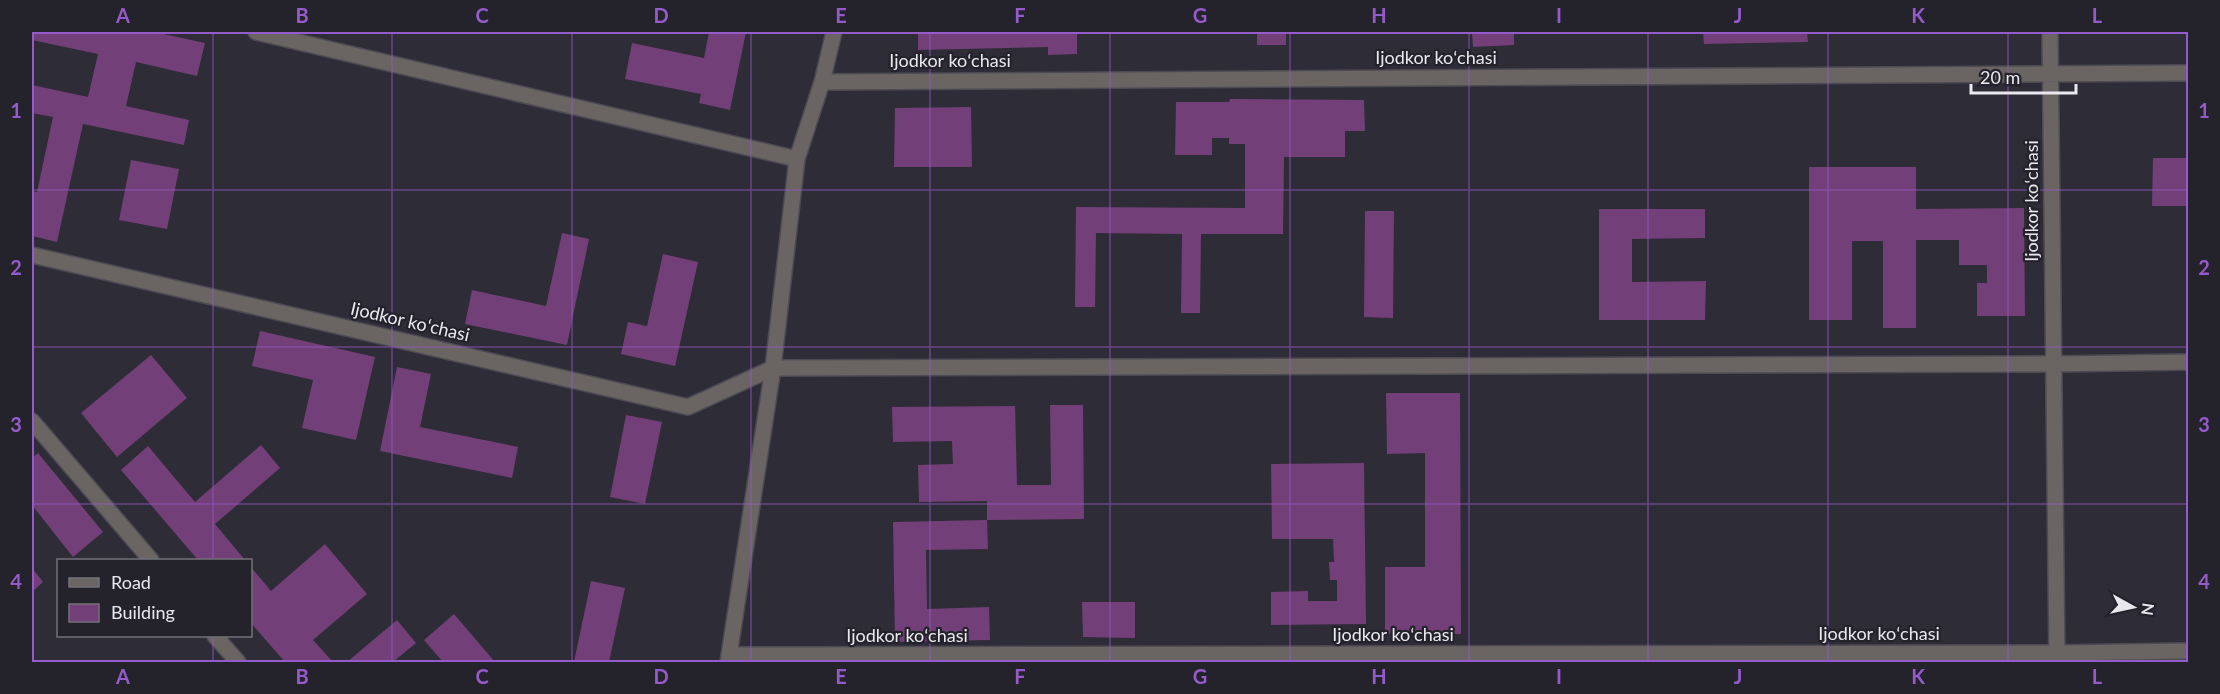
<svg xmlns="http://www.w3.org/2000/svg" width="2220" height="694" viewBox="0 0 2220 694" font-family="Lato,sans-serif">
<rect width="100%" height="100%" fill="#2e2c36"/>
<path fill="#733f78" d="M 32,32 L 154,32 L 205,43 L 197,76 L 136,62 L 126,106 L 189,120 L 184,145 L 83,124 L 57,242 L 32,236 L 32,191 L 37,192 L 53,117 L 32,113 L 32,85 L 88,97 L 98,54 L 32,40 Z
M 709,32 L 746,32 L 730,110 L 699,103 L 701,94 L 625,79 L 632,43 L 704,58 Z
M 918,32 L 1077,32 L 1077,54 L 1048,55 L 1048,47 L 918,50 Z
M 1257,32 L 1286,32 L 1286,45 L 1257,45 Z
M 1472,32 L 1514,32 L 1514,45 L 1473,47 Z
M 1703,32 L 1807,32 L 1808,42 L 1704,44 Z
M 1230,99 L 1364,100 L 1365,131 L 1345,131 L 1345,157 L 1284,157 L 1283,234 L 1201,234 L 1200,313 L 1181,313 L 1182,234 L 1096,233 L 1095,307 L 1075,307 L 1076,207 L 1245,208 L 1245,144 L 1229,144 L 1229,138 L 1212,138 L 1212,155 L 1175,155 L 1176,102 L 1229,102 Z
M 971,107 L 972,167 L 894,167 L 895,108 Z
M 2153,158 L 2188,158 L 2188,206 L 2152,206 Z
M 131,160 L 179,169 L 167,229 L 119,220 Z
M 1809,167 L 1916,167 L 1916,209 L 2024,208 L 2025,316 L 1977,316 L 1977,283 L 1987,283 L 1987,265 L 1959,265 L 1959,240 L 1916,240 L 1916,328 L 1883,328 L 1883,241 L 1852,241 L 1852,320 L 1809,320 Z
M 1599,209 L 1705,209 L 1705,238 L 1632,239 L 1632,282 L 1706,281 L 1705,320 L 1599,320 Z
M 1365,211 L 1394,211 L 1393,318 L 1364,317 Z
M 562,233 L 589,239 L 567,345 L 465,324 L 472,290 L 546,306 Z
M 663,254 L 698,262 L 675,366 L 621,354 L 628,322 L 647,326 Z
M 260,331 L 375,357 L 356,440 L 302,428 L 313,380 L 252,366 Z
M 151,355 L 187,398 L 117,457 L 81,413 Z
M 397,367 L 431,374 L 420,427 L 518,447 L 512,478 L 380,451 Z
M 1386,393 L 1460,393 L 1461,634 L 1385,634 L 1385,567 L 1425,567 L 1425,453 L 1387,454 Z
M 1050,405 L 1083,405 L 1084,519 L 987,520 L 988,549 L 926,550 L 927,609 L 989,607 L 990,640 L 895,642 L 893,522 L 987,520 L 987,501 L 919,502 L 918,465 L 953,464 L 952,441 L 893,442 L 892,407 L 1015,406 L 1017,485 L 1051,485 Z
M 626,415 L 662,422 L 645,504 L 610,497 Z
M 261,445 L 280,468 L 215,524 L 245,560 L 198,560 L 121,470 L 148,446 L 195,502 Z
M 38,453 L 103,532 L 73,557 L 32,505 L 32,458 Z
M 1364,463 L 1366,624 L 1271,625 L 1271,592 L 1308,591 L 1308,601 L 1337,601 L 1337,580 L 1330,580 L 1329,562 L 1334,562 L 1333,539 L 1272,539 L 1271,464 Z
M 325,544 L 367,594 L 313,640 L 333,662 L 285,662 L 250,622 L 250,566 L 271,591 Z
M 32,568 L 43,582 L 32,592 Z
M 591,581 L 625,588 L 609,662 L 574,662 Z
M 1082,602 L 1135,602 L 1135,638 L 1083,637 Z
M 454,614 L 495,662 L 443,662 L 424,640 Z
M 397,620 L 416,643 L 393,662 L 347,662 Z"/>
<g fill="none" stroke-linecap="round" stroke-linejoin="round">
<defs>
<path id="minor" d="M 256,32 L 797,159
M 2050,32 L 2057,662
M 822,82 L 2188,73
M 32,255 L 688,407 L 773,368 L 2052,364 L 2188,362
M 32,421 L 151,560
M 215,636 L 238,662
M 729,655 L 2057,653 L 2188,651
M 728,662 L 773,368 L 797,159 L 822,82 L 834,32"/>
</defs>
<use href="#minor" stroke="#4c4a53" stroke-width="18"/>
<use href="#minor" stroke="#6a6463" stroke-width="15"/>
</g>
<path fill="none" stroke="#965bcb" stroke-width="1.5" stroke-opacity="0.55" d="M 213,32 L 213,560M 392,32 L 392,662M 572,32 L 572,662M 751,32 L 751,662M 930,32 L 930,662M 1110,32 L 1110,662M 1290,32 L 1290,662M 1469,32 L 1469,662M 1648,32 L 1648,662M 1828,32 L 1828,662M 2008,32 L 2008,662M 32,190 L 2188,190M 32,347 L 2188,347M 32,504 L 2188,504M 213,636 L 213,662"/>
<g text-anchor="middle" stroke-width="4.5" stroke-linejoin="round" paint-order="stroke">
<g font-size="18" fill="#e9e8ee" stroke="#24222b">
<text x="1436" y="64">Ijodkor koʻchasi</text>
<text x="950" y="67">Ijodkor koʻchasi</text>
<text transform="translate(2032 201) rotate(-90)" y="6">Ijodkor koʻchasi</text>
<text transform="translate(410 322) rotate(13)" y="6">Ijodkor koʻchasi</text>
<text x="1879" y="640">Ijodkor koʻchasi</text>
<text x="1393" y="641">Ijodkor koʻchasi</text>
<text x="907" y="642">Ijodkor koʻchasi</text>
</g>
</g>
<rect width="2220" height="694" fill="none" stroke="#24222b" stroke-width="66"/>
<rect x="57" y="559" width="195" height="78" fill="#24222b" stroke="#737179" stroke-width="1.5"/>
<rect x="69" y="578" width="30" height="9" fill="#6a6463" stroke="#737179" stroke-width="1.5"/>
<text x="111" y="589" font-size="18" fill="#e9e8ee">Road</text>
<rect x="69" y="604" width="30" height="18" fill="#733f78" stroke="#737179" stroke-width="1.5"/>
<text x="111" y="619" font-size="18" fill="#e9e8ee">Building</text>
<g transform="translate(2133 607) rotate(98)" stroke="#24222b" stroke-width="4.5" paint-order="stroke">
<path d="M0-4.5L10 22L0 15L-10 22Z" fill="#e9e8ee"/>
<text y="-9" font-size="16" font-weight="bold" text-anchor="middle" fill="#e9e8ee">N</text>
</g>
<path d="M1971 84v9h105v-9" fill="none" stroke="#e9e8ee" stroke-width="3"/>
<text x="1980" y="84" font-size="18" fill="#e9e8ee" stroke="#24222b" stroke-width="4.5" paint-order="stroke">20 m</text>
<rect x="33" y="33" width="2154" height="628" fill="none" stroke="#965bcb" stroke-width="2"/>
<g font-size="20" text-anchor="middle" font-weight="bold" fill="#965bcb">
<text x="123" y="23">A</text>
<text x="302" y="23">B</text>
<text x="482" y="23">C</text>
<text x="661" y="23">D</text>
<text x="841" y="23">E</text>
<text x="1020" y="23">F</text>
<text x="1200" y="23">G</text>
<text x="1379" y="23">H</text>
<text x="1559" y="23">I</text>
<text x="1738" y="23">J</text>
<text x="1918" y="23">K</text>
<text x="2097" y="23">L</text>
<text x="16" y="118">1</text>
<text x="2204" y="118">1</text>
<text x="16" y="275">2</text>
<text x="2204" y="275">2</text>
<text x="16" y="432">3</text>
<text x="2204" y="432">3</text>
<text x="16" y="589">4</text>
<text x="2204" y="589">4</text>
<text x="123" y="684">A</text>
<text x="302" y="684">B</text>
<text x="482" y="684">C</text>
<text x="661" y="684">D</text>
<text x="841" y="684">E</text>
<text x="1020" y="684">F</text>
<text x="1200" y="684">G</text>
<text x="1379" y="684">H</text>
<text x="1559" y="684">I</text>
<text x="1738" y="684">J</text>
<text x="1918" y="684">K</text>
<text x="2097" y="684">L</text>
</g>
</svg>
